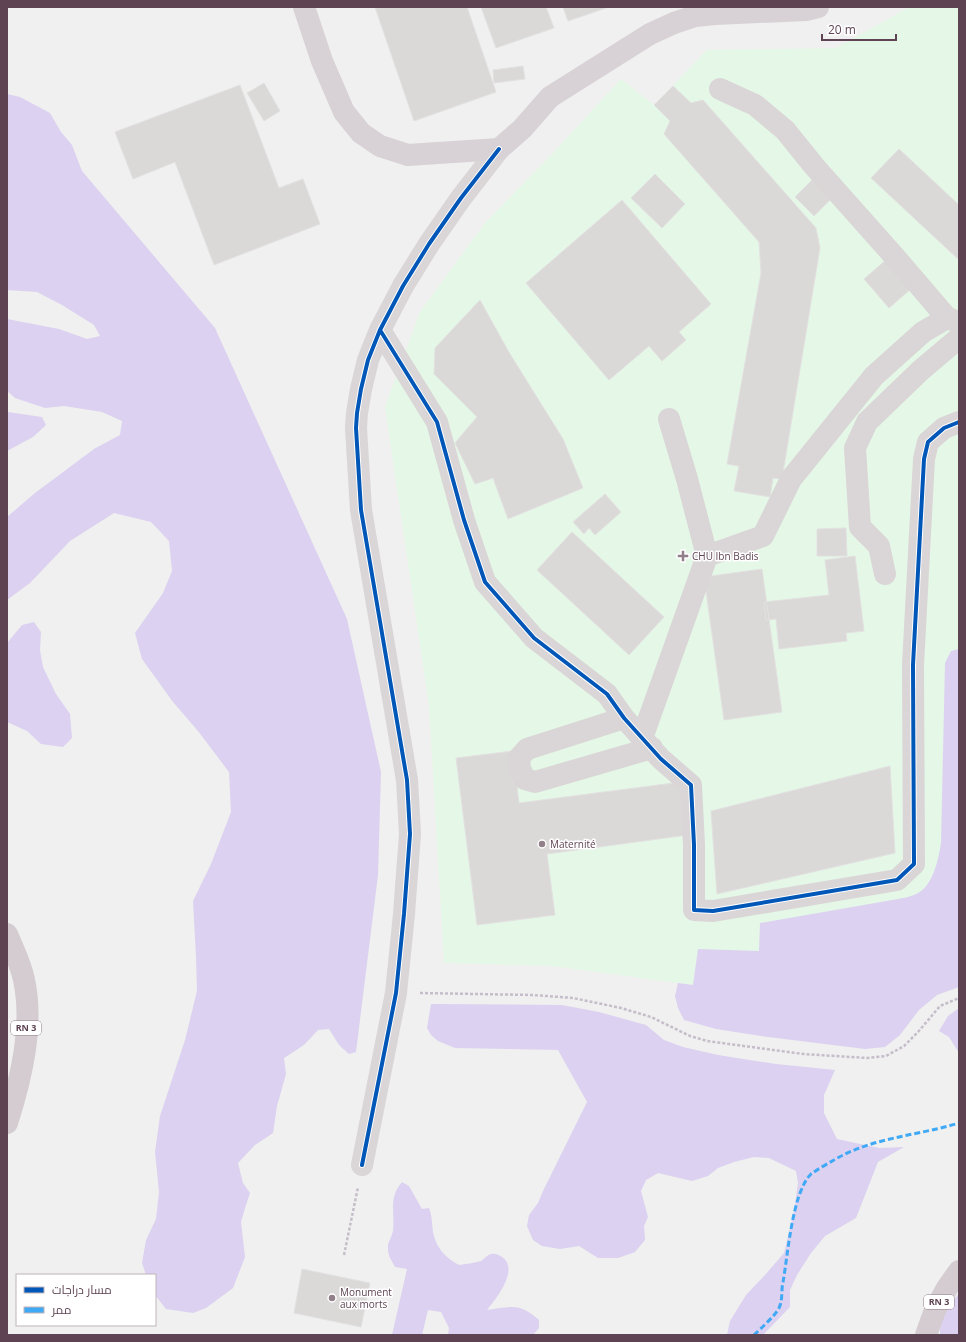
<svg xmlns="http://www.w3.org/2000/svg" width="966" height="1342" viewBox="0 0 966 1342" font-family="'Open Sans',Cairo,sans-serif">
<rect width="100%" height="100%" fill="#eff0ef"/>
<path fill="#e5f7e6" d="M 910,7 L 959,7 L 959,976 L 759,951 L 693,985 L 552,966 L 444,963 L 429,706 L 385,407 L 420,312 L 485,223 L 553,153 L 621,79 L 654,105 L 707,50 L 836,48 Z"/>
<path fill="#dcd1f1" d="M 7,94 L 20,97 L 50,113 L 61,132 L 72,145 L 82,171 L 215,328 L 347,619 L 381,772 L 378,875 L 356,1052 L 349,1054 L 339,1045 L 329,1029 L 318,1030 L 304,1045 L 284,1058 L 286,1074 L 277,1106 L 273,1133 L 255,1145 L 238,1163 L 243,1183 L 250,1193 L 245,1208 L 241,1222 L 245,1257 L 233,1288 L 206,1308 L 193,1313 L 166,1309 L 155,1295 L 155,1275 L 146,1275 L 142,1263 L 146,1240 L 156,1219 L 159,1192 L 155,1152 L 160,1116 L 185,1040 L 197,991 L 196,957 L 193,901 L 211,864 L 231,812 L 229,772 L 198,731 L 173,702 L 142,659 L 135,633 L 163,593 L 172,571 L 169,541 L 151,522 L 114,513 L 70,541 L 30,583 L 7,600 L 7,517 L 35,493 L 94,449 L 120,435 L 122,421 L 102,412 L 64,406 L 45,408 L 15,398 L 7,391 L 7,319 L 59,329 L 87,339 L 100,336 L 94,325 L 62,305 L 37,292 L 7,290 Z
M 8,412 L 42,417 L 46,425 L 33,437 L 7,451 L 7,413 Z
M 34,622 L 41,632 L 40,650 L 43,667 L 56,694 L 70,714 L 72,738 L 63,747 L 41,744 L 27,731 L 7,722 L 7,643 L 22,625 Z
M 959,649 L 959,987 L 937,995 L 919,1010 L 900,1035 L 885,1047 L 865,1049 L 761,1036 L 716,1029 L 684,1020 L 678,1008 L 675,996 L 678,983 L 693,985 L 698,949 L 759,951 L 760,923 L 898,899 C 903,898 909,897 914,895 C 933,888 938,861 941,843 L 945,663 L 951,651 Z
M 431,1004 L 562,1005 L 599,1012 L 646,1025 L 664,1040 L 683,1047 L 718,1055 L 776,1064 L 835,1070 L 824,1095 L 824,1113 L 837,1139 L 879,1148 L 904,1147 L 878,1162 L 856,1218 L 825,1236 L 811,1253 L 797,1275 L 790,1290 L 790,1307 L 763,1335 L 727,1335 L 730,1321 L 746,1295 L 765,1275 L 784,1253 L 794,1211 L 798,1183 L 796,1171 L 769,1158 L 754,1157 L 734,1162 L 718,1168 L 708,1176 L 692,1181 L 658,1173 L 646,1180 L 641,1191 L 648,1217 L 644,1226 L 645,1240 L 635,1252 L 618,1258 L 598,1258 L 579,1246 L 560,1249 L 542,1246 L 533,1240 L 527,1226 L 529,1215 L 538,1203 L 543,1191 L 587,1102 L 558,1050 L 455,1048 L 438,1041 L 431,1035 L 427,1028 Z
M 959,1008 L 959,1053 L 949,1037 L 939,1031 L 948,1016 Z
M 402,1182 L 409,1186 L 422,1209 L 429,1208 C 432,1216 432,1223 433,1232 C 436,1248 446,1258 459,1265 C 466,1264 474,1263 481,1261 C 484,1259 487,1255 491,1254 C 495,1253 499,1255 502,1257 C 520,1269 496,1299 487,1310 C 511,1307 519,1302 539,1320 L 539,1328 L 533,1335 L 448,1335 L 449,1328 L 441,1312 L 428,1310 L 422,1335 L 392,1335 L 407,1269 L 395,1267 C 392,1261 388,1256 388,1249 C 387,1243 392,1237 393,1231 C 395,1213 388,1198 402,1182 Z
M 959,1293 L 959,1335 L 940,1335 C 939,1316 948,1308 959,1293 Z"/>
<path fill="#dbd8d8" stroke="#e2e1e1" d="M 375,7 L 467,7 L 496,92 L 414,121 Z
M 481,7 L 546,7 L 554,28 L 496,48 Z
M 563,7 L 609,7 L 568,21 Z
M 523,66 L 525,79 L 494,83 L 493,70 Z
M 264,83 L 280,111 L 264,121 L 247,93 Z
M 240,85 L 279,188 L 303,179 L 320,224 L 214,265 L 175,162 L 133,179 L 115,132 Z
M 673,86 L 691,103 L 703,100 L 816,228 L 820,248 L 782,479 L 773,478 L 770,497 L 734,491 L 739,466 L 727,464 L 761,273 L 759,242 L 664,134 L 670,121 L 654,105 Z
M 899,149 L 959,205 L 959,260 L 871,178 Z
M 655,174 L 685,204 L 662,228 L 631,198 Z
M 813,179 L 832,198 L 814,216 L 795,197 Z
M 622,200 L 711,304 L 679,332 L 686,340 L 662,361 L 649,346 L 609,380 L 526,283 Z
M 887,259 L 912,288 L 889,308 L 864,279 Z
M 480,300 L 510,354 L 563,439 L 583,488 L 508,519 L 493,478 L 475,484 L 455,443 L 477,417 L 434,374 L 435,348 Z
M 605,494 L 621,512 L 595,535 L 589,528 L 584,534 L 573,522 Z
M 846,528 L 847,556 L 817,556 L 817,529 Z
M 572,532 L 664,617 L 629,655 L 537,570 Z
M 855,556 L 864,631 L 846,633 L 847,641 L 779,649 L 776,619 L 766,620 L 764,602 L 829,595 L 825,560 Z
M 762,569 L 782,712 L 724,720 L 704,577 Z
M 513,751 L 519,803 L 681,782 L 688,835 L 547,854 L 555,915 L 477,925 L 456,758 Z
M 890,766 L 895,853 L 717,894 L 711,811 Z
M 302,1269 L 370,1283 L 361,1327 L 294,1313 Z"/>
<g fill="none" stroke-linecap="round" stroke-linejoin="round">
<path stroke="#c6bdca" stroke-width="2.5" stroke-dasharray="3 2" stroke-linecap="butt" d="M 420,993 L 533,995 L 573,998 L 621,1008 L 651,1017 L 690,1036 L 707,1041 L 803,1054 L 867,1058 L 886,1056 L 904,1046 L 918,1032 L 940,1006 L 959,998
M 344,1255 L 358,1187"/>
<path stroke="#dad5d7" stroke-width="22" d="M 720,89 L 755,105 L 785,130 L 814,166 L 894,256 L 947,318
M 380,330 L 437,422 L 464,520 L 485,582 L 534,638 L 607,694 L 624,718 L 661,759 L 691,785 L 694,845 L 694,910 L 713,911 L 897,880 L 914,864 L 913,665 L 924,459 L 928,442 L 944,428 L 959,422
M 669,419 L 687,479 L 707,556
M 885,574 L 879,546 L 860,527 L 855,448 L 867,422 L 921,370 L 959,338
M 624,718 L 527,749 L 519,758 L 520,769 L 525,779 L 535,782 L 652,748
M 642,738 L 707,556 L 763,536 L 791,479 L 874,376 L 923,332 L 947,318 L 959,322
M 362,1165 L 396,993 L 404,914 L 410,834 L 407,780 L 361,510 L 356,428 L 357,413 L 361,389 L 368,360 L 380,330 L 403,286 L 429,244 L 461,198 L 499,149"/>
<path stroke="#d8d1d5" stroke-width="22" d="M 304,7 L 322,61 L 344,112 L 361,133 L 380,146 L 408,155 L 499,149 L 522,129 L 550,97 L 650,34 L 674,23 L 695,16 L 715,14 L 806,10 L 818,7"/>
<path stroke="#d4ccd0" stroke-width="22" d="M 7,934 C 13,949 21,964 24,980 C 34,1026 21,1079 7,1123
M 926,1335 L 935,1310 L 947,1288 L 959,1271"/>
<path stroke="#3fa9f5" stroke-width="3" stroke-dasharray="6 3" stroke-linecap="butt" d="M 754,1335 C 760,1329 775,1316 779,1308 C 783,1300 781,1290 783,1282 C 788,1255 792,1193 811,1174 C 818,1169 827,1164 834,1160 C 873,1137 917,1136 959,1123"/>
<defs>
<path id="cycleway" d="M 380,330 L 437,422 L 464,520 L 485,582 L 534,638 L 607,694 L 624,718 L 661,759 L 691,785 L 694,845 L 694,910 L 713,911 L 897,880 L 914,864 L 913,665 L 924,459 L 928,442 L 944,428 L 959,422
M 362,1165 L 396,993 L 404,914 L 410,834 L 407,780 L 361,510 L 356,428 L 357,413 L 361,389 L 368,360 L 380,330 L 403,286 L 429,244 L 461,198 L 499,149"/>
</defs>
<use href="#cycleway" stroke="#fff" stroke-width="6"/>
<use href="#cycleway" stroke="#0057b8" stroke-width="4"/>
</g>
<g fill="#918089" stroke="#fff" stroke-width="1.5">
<path d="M681 550h4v4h4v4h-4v4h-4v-4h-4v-4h4z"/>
<circle cx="542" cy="844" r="4"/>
<circle cx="332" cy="1298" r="4"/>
</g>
<g text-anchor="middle" stroke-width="3" stroke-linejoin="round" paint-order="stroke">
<g fill="#fff" stroke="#8e7c86" stroke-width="1">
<rect x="11" y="1021" width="30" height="14" rx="3"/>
<rect x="924" y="1295" width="30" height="14" rx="3"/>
</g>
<g font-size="9" font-weight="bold" fill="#5e4452">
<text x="26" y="1031">RN 3</text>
<text x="939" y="1305">RN 3</text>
</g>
<g font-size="10" fill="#5e4452" stroke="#fff" text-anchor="start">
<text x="692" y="560">CHU Ibn Badis</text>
<text x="550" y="848">Maternité</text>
<text x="340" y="1296">Monument<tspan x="340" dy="12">aux morts</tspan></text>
</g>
</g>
<rect width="966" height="1342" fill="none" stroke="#5e4452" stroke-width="16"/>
<rect x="16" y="1274" width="140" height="52" fill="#ffffff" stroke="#bfb4ba"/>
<rect x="24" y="1287" width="20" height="6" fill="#0057b8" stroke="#bfb4ba"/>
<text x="52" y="1294" font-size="12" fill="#5e4452">مسار دراجات</text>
<rect x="24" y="1307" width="20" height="6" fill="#3fa9f5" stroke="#bfb4ba"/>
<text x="52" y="1314" font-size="12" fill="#5e4452">ممر</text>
<path d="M822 34v6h74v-6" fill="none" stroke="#5e4452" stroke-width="2"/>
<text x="828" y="34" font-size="12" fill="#5e4452" stroke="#ffffff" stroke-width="3" paint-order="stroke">20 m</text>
</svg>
